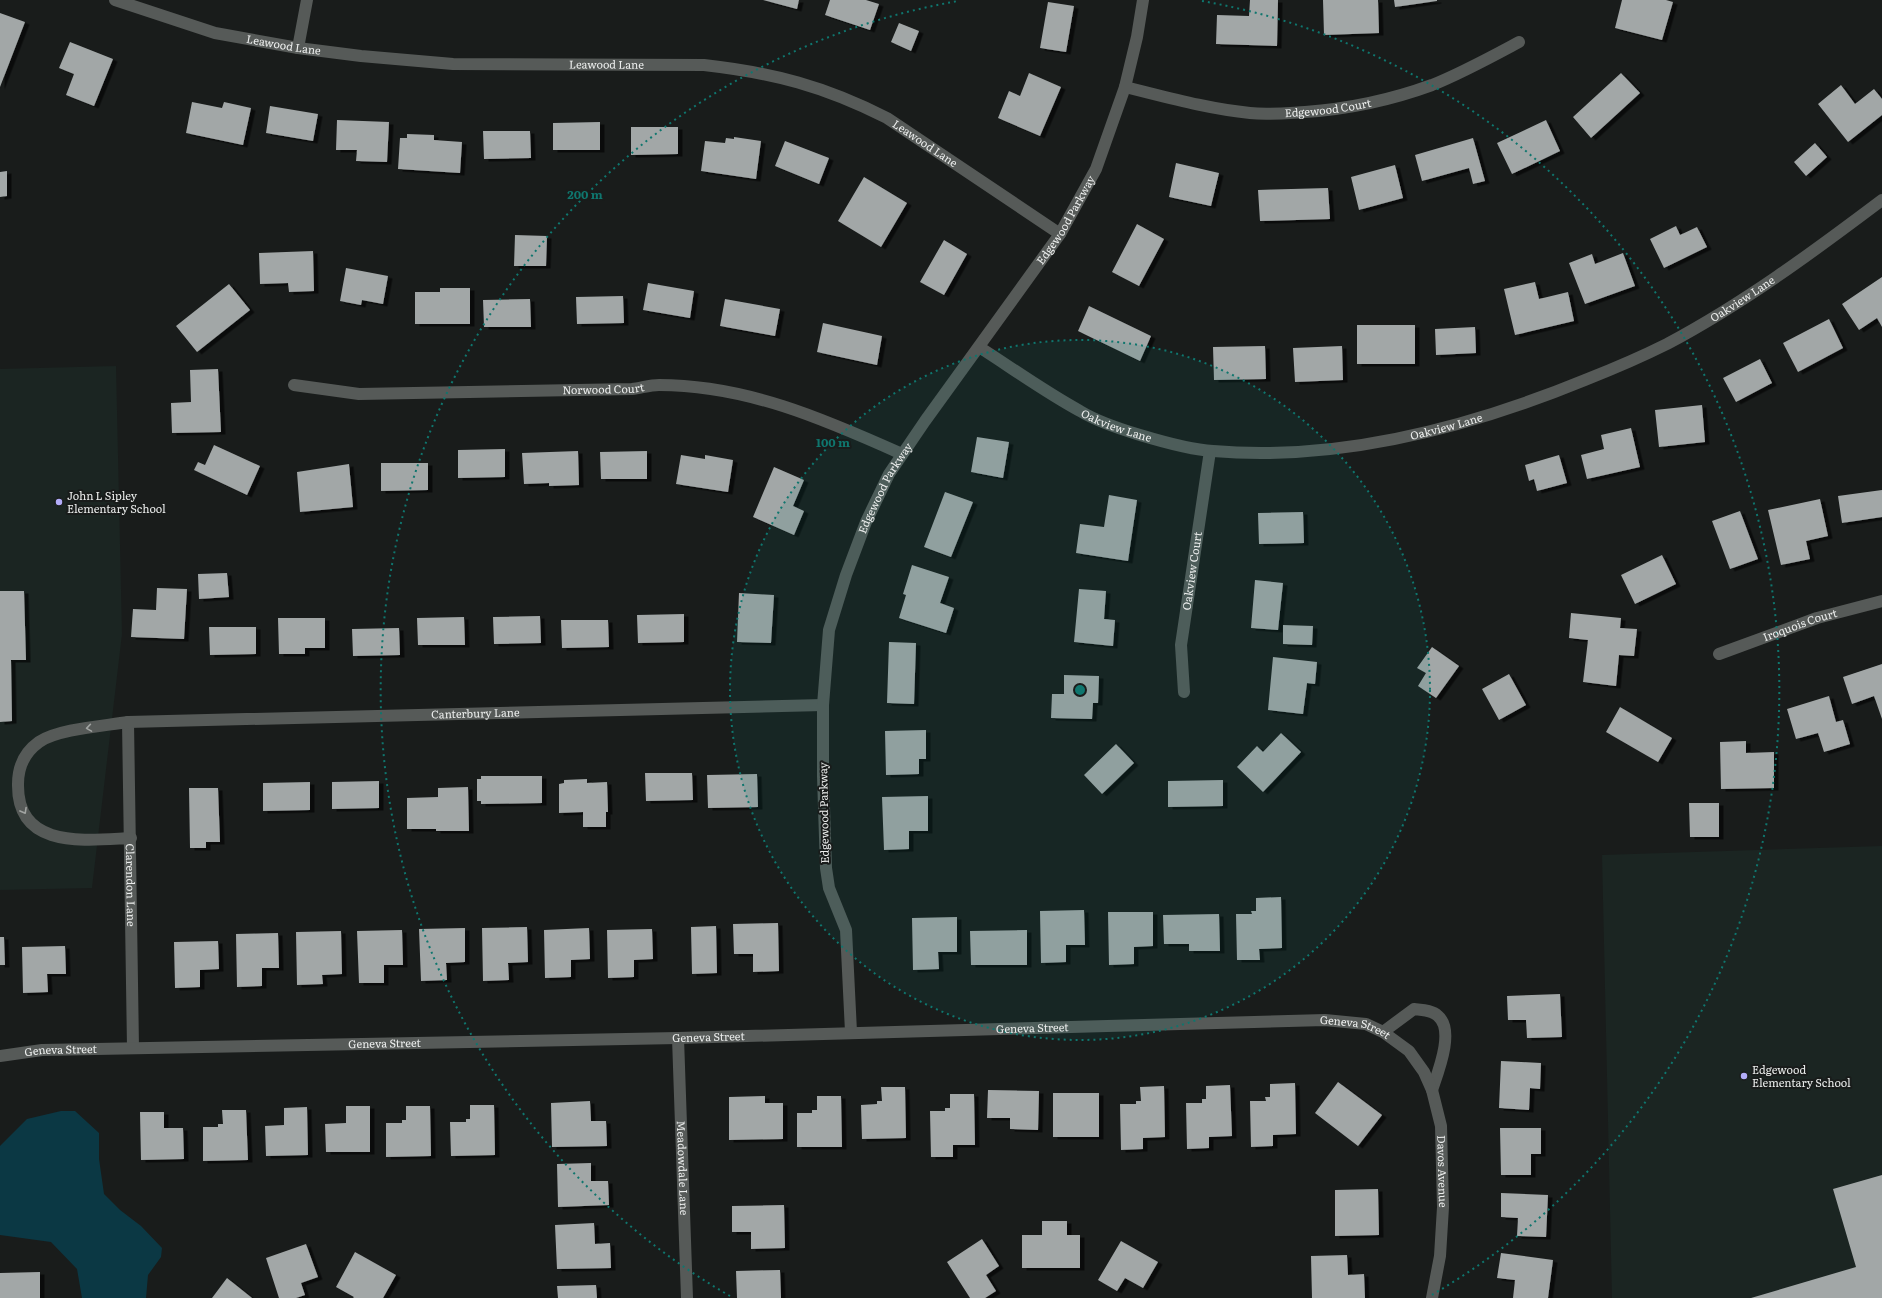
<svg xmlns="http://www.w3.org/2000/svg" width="1882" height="1298" viewBox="0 0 1882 1298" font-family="Literata,serif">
<defs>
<filter id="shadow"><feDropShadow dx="4.5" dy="2.5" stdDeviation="0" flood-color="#0009"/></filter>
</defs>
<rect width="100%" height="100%" fill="#191c1b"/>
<path fill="#1b2522" d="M 116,366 L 122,634 L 92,888 L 0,890 L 0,369 Z
M 1882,846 L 1882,1298 L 1612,1298 L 1602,855 Z"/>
<path fill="#0b3844" d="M 61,1111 L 75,1111 L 99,1133 L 99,1159 L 104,1194 L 120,1210 L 141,1226 L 162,1248 L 161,1257 L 148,1275 L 146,1298 L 82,1298 L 77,1269 L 51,1242 L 0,1235 L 0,1146 L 27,1119 Z"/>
<path fill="#a2a7a7" filter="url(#shadow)" d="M 763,0 L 799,0 L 797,9 Z
M 830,0 L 866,0 L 879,4 L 870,30 L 825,15 Z
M 1250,0 L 1278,0 L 1277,46 L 1216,44 L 1217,15 L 1249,16 Z
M 1323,0 L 1378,0 L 1379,33 L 1324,35 Z
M 1394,0 L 1437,0 L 1437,1 L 1395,7 Z
M 1622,0 L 1666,0 L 1673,2 L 1662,40 L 1615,28 Z
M 1048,2 L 1074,6 L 1066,52 L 1040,48 Z
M 0,13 L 25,22 L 0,87 Z
M 899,23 L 919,31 L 911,51 L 891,42 Z
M 70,42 L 113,59 L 94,106 L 66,95 L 74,74 L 59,68 Z
M 1029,73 L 1061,87 L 1040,136 L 998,118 L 1009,91 L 1020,96 Z
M 1621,73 L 1640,93 L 1591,138 L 1573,117 Z
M 1841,85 L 1855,104 L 1874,89 L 1882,99 L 1882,115 L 1848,142 L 1818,104 Z
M 192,102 L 222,108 L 224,102 L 251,108 L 243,145 L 186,133 Z
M 270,106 L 318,114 L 313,141 L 266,133 Z
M 337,120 L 389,122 L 387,162 L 356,161 L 357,150 L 336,150 Z
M 1546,120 L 1560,151 L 1512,174 L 1497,143 Z
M 600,122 L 600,150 L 553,150 L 553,123 Z
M 631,127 L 678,127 L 678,154 L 631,155 Z
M 483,131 L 530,131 L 531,158 L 484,159 Z
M 407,134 L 434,135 L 434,140 L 462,142 L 460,173 L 398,169 L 400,138 L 407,138 Z
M 734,137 L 761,141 L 756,179 L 701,171 L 705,141 L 725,143 L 726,138 L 734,139 Z
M 1473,138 L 1485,181 L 1473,184 L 1469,168 L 1422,181 L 1415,155 Z
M 785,141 L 829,158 L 819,184 L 775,166 Z
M 1815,143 L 1827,157 L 1806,176 L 1794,162 Z
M 1176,163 L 1219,173 L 1211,206 L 1169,197 Z
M 1395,165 L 1403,198 L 1359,210 L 1351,177 Z
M 7,171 L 7,196 L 0,197 L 0,172 Z
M 864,177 L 907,203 L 881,247 L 838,221 Z
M 1328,188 L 1330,219 L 1260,221 L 1258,190 Z
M 1137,224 L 1164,239 L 1139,286 L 1112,272 Z
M 1676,226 L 1680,235 L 1697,227 L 1707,247 L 1664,268 L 1650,239 Z
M 515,235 L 547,236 L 546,266 L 514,266 Z
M 944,240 L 967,254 L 944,295 L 920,282 Z
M 313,251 L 314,291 L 289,292 L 288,283 L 260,284 L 259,253 Z
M 1623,253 L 1635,286 L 1585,304 L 1569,263 L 1592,254 L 1595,264 Z
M 346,268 L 388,276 L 383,304 L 362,300 L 361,305 L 340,301 Z
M 1882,277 L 1882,327 L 1877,318 L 1859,330 L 1842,304 Z
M 1535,282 L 1539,299 L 1568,292 L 1574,321 L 1515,335 L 1504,289 Z
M 648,283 L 694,291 L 690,318 L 643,310 Z
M 229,284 L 250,310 L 197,352 L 176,326 Z
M 440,288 L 470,288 L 470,324 L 415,324 L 415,292 L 440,292 Z
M 623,296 L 624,323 L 577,324 L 576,297 Z
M 530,299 L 531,327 L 484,327 L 483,300 Z
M 725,299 L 780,309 L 775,336 L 720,326 Z
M 1089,306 L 1151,336 L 1140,361 L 1078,331 Z
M 1829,319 L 1843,348 L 1798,372 L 1783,343 Z
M 823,323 L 882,336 L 877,365 L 817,352 Z
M 1357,325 L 1415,325 L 1415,364 L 1357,364 Z
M 1475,327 L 1476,353 L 1436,355 L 1435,329 Z
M 1265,346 L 1266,379 L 1214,380 L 1213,347 Z
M 1342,346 L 1343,380 L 1295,382 L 1293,348 Z
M 1760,359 L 1772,383 L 1736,402 L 1723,378 Z
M 218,369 L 221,432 L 172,433 L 171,403 L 191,402 L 190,370 Z
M 1702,405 L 1705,442 L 1659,447 L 1655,410 Z
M 1631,428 L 1640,467 L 1587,479 L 1581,455 L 1604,449 L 1601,435 Z
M 977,437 L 1009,442 L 1003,478 L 971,472 Z
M 214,445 L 260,466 L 247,495 L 194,470 L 198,462 L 205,465 Z
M 505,449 L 505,477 L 458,478 L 458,450 Z
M 578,451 L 579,485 L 549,486 L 549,483 L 524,484 L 522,453 Z
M 647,451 L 647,479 L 601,479 L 600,452 Z
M 681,455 L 705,459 L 705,455 L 733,460 L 728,492 L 676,484 Z
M 1559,455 L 1567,483 L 1537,491 L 1534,479 L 1529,481 L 1525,465 Z
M 381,463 L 428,463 L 428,490 L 381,491 Z
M 349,464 L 353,507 L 300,512 L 297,472 Z
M 774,467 L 804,480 L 793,506 L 804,511 L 794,535 L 753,517 Z
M 1882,490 L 1882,517 L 1842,523 L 1838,496 Z
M 945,492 L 973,502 L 951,557 L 924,547 Z
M 1109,495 L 1137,500 L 1128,561 L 1076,553 L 1080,524 L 1104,527 Z
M 1820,499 L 1828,536 L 1806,541 L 1810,559 L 1781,565 L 1768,510 Z
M 1740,511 L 1758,559 L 1730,569 L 1712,521 Z
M 1303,512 L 1304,543 L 1259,544 L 1258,513 Z
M 1662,555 L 1676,584 L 1635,604 L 1621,575 Z
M 912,565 L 949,577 L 940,603 L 954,608 L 946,633 L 899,618 L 906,595 L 903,594 Z
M 227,573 L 229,597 L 199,599 L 198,574 Z
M 1255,580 L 1283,583 L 1278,630 L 1251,628 Z
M 157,588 L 187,589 L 184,639 L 131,637 L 133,609 L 156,610 Z
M 1079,589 L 1106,591 L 1104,619 L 1115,620 L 1113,646 L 1074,642 Z
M 0,591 L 24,591 L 26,660 L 11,660 L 12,721 L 0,722 Z
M 739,593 L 774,595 L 771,643 L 737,642 Z
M 1571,613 L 1621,618 L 1620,628 L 1637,629 L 1634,656 L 1619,655 L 1616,686 L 1583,682 L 1588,640 L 1569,638 Z
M 684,614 L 684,642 L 638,643 L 637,615 Z
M 540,616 L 541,643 L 494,644 L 493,617 Z
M 464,617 L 465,645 L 418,645 L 417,618 Z
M 278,618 L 325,618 L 325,648 L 305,648 L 305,654 L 279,654 Z
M 561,620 L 608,620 L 609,647 L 562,648 Z
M 1283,625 L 1313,626 L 1312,645 L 1283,644 Z
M 209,627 L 256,627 L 256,654 L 210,655 Z
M 399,628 L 400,655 L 353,656 L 352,629 Z
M 889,642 L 916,643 L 914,704 L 887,703 Z
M 1432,647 L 1459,666 L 1436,698 L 1418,686 L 1426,673 L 1417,668 Z
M 1273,657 L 1317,662 L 1315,684 L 1307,683 L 1303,714 L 1268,710 Z
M 1882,664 L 1882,719 L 1874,696 L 1852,704 L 1843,677 Z
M 1509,674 L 1526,705 L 1499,720 L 1482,689 Z
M 1064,675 L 1099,676 L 1098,703 L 1093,703 L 1092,719 L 1051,718 L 1052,694 L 1064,694 Z
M 1829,696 L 1836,722 L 1843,720 L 1850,744 L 1824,752 L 1818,733 L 1796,739 L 1787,709 Z
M 1620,707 L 1672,738 L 1658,762 L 1606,732 Z
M 926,730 L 926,759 L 919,759 L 919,774 L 886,775 L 885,731 Z
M 1281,733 L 1301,752 L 1263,792 L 1237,767 L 1257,746 L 1263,752 Z
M 1746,741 L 1746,753 L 1774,752 L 1774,788 L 1721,789 L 1720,742 Z
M 1116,744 L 1134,763 L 1102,794 L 1084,775 Z
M 645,773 L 692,773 L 693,800 L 646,801 Z
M 757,774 L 758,807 L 708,808 L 707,775 Z
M 481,776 L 542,776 L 542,803 L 481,804 L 481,801 L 477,801 L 477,779 L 481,779 Z
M 587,779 L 587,783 L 607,782 L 608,812 L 606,812 L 606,827 L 583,827 L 583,812 L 559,813 L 559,784 L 564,783 L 564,780 Z
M 1223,780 L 1223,806 L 1168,807 L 1168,781 Z
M 379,781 L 379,808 L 332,809 L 332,782 Z
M 310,782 L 310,810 L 263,811 L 263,783 Z
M 468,787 L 469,831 L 436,831 L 436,829 L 407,829 L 407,798 L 438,797 L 438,788 Z
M 189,788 L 218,788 L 220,842 L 206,842 L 206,848 L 190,848 Z
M 928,796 L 928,831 L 909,831 L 909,849 L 884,850 L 882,797 Z
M 1689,803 L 1719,803 L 1719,837 L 1690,837 Z
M 1281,897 L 1282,948 L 1259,949 L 1260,960 L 1237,960 L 1236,914 L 1252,914 L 1251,911 L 1256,911 L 1256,898 Z
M 1084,910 L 1085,945 L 1066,945 L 1066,962 L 1041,963 L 1040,911 Z
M 1108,912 L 1153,912 L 1153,946 L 1134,947 L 1134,964 L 1109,965 Z
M 1219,914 L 1220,951 L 1189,951 L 1189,944 L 1164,944 L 1163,915 Z
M 957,917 L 957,952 L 938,952 L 939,969 L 913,970 L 912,918 Z
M 778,923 L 779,971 L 753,972 L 753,954 L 734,954 L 733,924 Z
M 716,926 L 717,973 L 692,974 L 691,927 Z
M 527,927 L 528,962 L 508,963 L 509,980 L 483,981 L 482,928 Z
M 465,928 L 465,962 L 446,963 L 447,980 L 421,981 L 419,929 Z
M 589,928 L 590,959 L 571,960 L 571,977 L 545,978 L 544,930 Z
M 652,929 L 653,959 L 634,960 L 634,977 L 608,978 L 607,930 Z
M 402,930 L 403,965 L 384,965 L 384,983 L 359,983 L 357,931 Z
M 1027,930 L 1027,965 L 971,965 L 970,931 Z
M 341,931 L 342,974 L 322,975 L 323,984 L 297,985 L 296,932 Z
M 278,933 L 279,968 L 262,968 L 262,986 L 237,987 L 236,934 Z
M 0,937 L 4,937 L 5,965 L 0,965 Z
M 218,941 L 219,969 L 200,970 L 200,987 L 175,988 L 174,942 Z
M 65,946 L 66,974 L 47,974 L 48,992 L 23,993 L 22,947 Z
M 1560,994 L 1562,1037 L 1527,1038 L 1526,1020 L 1508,1020 L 1507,996 Z
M 1501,1061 L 1541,1063 L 1540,1089 L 1530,1088 L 1529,1110 L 1499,1108 Z
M 1338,1082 L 1382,1115 L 1358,1146 L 1315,1113 Z
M 1295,1083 L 1296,1134 L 1273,1135 L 1273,1146 L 1251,1147 L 1250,1101 L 1266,1101 L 1265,1097 L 1270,1097 L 1270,1084 Z
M 1230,1085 L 1232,1136 L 1209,1137 L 1209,1148 L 1187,1149 L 1186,1103 L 1202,1103 L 1202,1099 L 1206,1099 L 1206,1086 Z
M 1164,1086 L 1165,1137 L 1143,1138 L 1143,1149 L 1121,1150 L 1120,1104 L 1136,1104 L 1136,1101 L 1141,1101 L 1140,1087 Z
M 881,1087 L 905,1087 L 906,1138 L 862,1139 L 861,1105 L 877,1104 L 877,1101 L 882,1101 Z
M 988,1090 L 1039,1091 L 1038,1130 L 1010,1129 L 1010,1118 L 987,1118 Z
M 1053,1093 L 1099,1093 L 1099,1137 L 1053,1137 Z
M 950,1094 L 974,1094 L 975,1145 L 953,1145 L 953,1157 L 931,1157 L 930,1111 L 945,1111 L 945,1108 L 950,1108 Z
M 765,1096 L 765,1103 L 783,1103 L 783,1139 L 729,1140 L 729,1097 Z
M 817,1096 L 841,1096 L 842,1147 L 797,1147 L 797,1113 L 812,1113 L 812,1110 L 817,1110 Z
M 590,1101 L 591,1121 L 606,1121 L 607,1146 L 552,1147 L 551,1103 Z
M 470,1105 L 494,1105 L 495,1155 L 451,1156 L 450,1122 L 466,1122 L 466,1119 L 470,1119 Z
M 346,1106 L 370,1106 L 370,1152 L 326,1152 L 325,1124 L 346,1123 Z
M 406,1106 L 430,1106 L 431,1156 L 386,1157 L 386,1123 L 402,1123 L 402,1120 L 406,1120 Z
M 307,1107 L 308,1155 L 266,1156 L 265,1126 L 284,1125 L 284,1108 Z
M 222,1110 L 246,1110 L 248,1160 L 203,1161 L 203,1127 L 218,1127 L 218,1124 L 223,1124 Z
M 140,1112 L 164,1112 L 164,1128 L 183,1128 L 184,1159 L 141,1160 Z
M 1500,1128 L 1541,1128 L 1541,1154 L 1531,1154 L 1531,1175 L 1501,1175 Z
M 591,1163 L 591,1181 L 608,1181 L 609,1205 L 558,1207 L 557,1164 Z
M 1882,1175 L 1882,1298 L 1751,1298 L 1856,1267 L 1833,1189 Z
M 1378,1189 L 1379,1235 L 1335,1236 L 1335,1190 Z
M 1501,1193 L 1548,1195 L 1546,1237 L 1517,1236 L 1518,1218 L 1501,1217 Z
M 784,1205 L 785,1248 L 751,1249 L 751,1232 L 732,1232 L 732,1206 Z
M 1042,1221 L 1067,1221 L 1067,1235 L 1080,1235 L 1080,1268 L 1022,1268 L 1022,1235 L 1042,1235 Z
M 594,1223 L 595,1244 L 610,1243 L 611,1268 L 557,1269 L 555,1225 Z
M 982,1239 L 999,1266 L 986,1275 L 996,1291 L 985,1298 L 970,1298 L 947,1262 Z
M 1121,1241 L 1158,1262 L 1143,1288 L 1125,1278 L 1117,1291 L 1098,1280 Z
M 306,1244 L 318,1277 L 301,1283 L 305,1295 L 296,1298 L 279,1298 L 266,1258 Z
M 355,1252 L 396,1275 L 383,1298 L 353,1298 L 354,1297 L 336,1287 Z
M 1501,1253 L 1553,1260 L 1548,1298 L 1513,1298 L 1515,1280 L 1497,1278 Z
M 1347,1255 L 1348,1275 L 1364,1274 L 1365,1298 L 1312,1298 L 1311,1256 Z
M 780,1270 L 781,1298 L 737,1298 L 736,1271 Z
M 40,1272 L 40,1298 L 0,1298 L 0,1273 Z
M 227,1278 L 252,1298 L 212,1298 Z
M 596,1285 L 597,1298 L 558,1298 L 557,1286 Z"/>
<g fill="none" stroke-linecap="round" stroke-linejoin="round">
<g stroke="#565a58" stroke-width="12">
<path id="s1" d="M 115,0 L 215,33 L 298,48 L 361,56 L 453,64 L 704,65 C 774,73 824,86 887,118 L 1060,234"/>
<path d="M 298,48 L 307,0"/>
<path id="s2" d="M 1125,87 C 1166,97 1208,109 1250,113 C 1268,115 1287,113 1305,112 C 1348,109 1391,100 1432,85 C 1462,73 1491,57 1519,42"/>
<path id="s3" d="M 979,347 C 1012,368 1045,392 1080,411 C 1098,422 1120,429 1140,435 C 1160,441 1192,450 1213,451 C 1340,462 1468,428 1585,380 C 1613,369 1641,357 1667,344 C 1744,303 1813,252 1882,200"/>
<path id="s4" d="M 294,385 L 359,394 L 632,389 C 641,388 650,385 659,385 C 746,385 824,419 902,454"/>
<path id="s5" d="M 1719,654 L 1817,618 L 1882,601"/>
<path id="s6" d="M 1184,692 L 1181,645 L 1210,451"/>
<path id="s7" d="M 128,722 L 133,1048"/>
<path id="s8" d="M 131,838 C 86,840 17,850 18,784 C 18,767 25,752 39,742 C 58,729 104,726 128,722 L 823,705"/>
<path id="s9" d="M 851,1032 L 846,930 L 829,888 L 826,868 L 823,776 L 823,705 L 829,630 L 846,575 L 866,522 L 889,474 L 925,421 L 1060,234 L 1096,169 L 1125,87 L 1137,37 L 1143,0"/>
<path d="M 1383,1032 L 1414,1009 C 1421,1010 1432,1010 1438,1016 C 1455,1030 1438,1072 1432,1090"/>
<path id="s10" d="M 678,1038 L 687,1298"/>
<path id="s11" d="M 0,1056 L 42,1050 L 678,1038 L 1325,1020 L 1366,1024 L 1383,1032 L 1409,1051 L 1424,1072 L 1432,1090 L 1441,1126 L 1443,1207 L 1440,1256 L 1432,1298"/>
</g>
</g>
<defs><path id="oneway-chevron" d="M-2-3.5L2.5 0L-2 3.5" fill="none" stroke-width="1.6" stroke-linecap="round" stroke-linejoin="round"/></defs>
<g stroke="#a1a4a2">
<use href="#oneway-chevron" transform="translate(89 728) rotate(171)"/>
<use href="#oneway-chevron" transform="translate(24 811) rotate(61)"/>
</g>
<circle cx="1080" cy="690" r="350" fill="#0f766e" fill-opacity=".12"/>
<g fill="none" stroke="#0f766e" stroke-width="2" stroke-dasharray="2 4">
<circle cx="1080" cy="690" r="350"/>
<path d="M730 1296A700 700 0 0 1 958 1M1202 1A700 700 0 0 1 1430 1296"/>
</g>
<g fill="#b3adf9" stroke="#191c1b" stroke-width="1.5">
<circle cx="59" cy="502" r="4"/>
<circle cx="1744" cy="1076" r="4"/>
</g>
<g text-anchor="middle" stroke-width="4" stroke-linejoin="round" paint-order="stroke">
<g font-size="11" fill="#eceeed" stroke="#191c1b">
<text dy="4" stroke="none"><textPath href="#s1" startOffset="175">Leawood Lane</textPath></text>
<text dy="4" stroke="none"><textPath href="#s1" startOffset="499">Leawood Lane</textPath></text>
<text dy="4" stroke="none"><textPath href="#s2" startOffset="206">Edgewood Court</textPath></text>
<text dy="4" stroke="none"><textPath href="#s1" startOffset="834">Leawood Lane</textPath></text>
<text dy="4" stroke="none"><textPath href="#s9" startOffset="883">Edgewood Parkway</textPath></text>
<text dy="4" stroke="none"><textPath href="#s3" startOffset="819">Oakview Lane</textPath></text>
<text dy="4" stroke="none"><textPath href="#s4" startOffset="310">Norwood Court</textPath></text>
<text dy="4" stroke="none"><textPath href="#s3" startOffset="159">Oakview Lane</textPath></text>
<text dy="4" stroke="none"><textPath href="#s3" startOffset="495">Oakview Lane</textPath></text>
<text dy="4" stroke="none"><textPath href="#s9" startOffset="559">Edgewood Parkway</textPath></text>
<text dy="4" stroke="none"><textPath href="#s6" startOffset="122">Oakview Court</textPath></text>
<text dy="4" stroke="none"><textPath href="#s5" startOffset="86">Iroquois Court</textPath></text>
<text dy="4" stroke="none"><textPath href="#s8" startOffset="634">Canterbury Lane</textPath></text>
<text transform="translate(824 813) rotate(-91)" y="4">Edgewood Parkway</text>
<text dy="4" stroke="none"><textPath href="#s7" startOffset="163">Clarendon Lane</textPath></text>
<text dy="4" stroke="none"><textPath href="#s11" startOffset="1033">Geneva Street</textPath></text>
<text dy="4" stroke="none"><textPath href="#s11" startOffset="1357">Geneva Street</textPath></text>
<text dy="4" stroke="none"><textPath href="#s11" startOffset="709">Geneva Street</textPath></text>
<text dy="4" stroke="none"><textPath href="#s11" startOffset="385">Geneva Street</textPath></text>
<text dy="4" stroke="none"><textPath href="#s11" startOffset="61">Geneva Street</textPath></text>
<text dy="4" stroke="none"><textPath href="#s10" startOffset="130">Meadowdale Lane</textPath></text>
<text dy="4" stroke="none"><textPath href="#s11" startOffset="1546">Davos Avenue</textPath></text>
</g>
<g font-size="11" fill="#eceeed" stroke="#191c1b" text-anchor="start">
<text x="67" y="500">John L Sipley<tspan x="67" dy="13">Elementary School</tspan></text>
<text x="1752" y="1074">Edgewood<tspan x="1752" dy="13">Elementary School</tspan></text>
</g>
</g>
<circle cx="1080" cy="690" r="6" fill="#0f766e" stroke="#191c1b" stroke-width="2"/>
<g font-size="12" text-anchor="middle" font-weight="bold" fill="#0f766e" stroke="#191c1b" stroke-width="4" stroke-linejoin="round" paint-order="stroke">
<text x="585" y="199">200 m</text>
<text x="833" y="447">100 m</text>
</g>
</svg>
